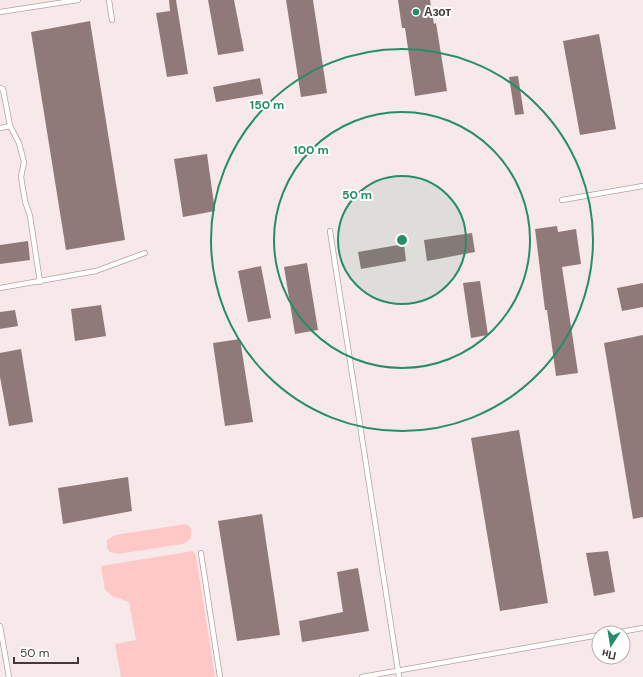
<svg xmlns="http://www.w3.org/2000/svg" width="643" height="677" viewBox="0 0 643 677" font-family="'DM Sans',sans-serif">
<rect width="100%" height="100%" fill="#fdf7f7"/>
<path fill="#f7e9e9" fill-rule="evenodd" d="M 0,0 L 643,0 L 643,677 L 0,677 ZM 599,633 L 623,633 L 623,657 L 599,657 Z"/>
<path fill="#fec8c7" d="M 186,524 L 191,528 L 191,538 L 187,542 L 182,544 L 118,554 L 110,552 L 107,547 L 107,540 L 115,535 Z
M 193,551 L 196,556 L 215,677 L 121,677 L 115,644 L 136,640 L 129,602 L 112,596 L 105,590 L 101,566 Z"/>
<path fill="#907979" d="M 169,0 L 176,0 L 188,74 L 167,77 L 156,13 L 170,11 Z
M 208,0 L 234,0 L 244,51 L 218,55 Z
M 286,0 L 313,0 L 327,93 L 301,97 Z
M 398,0 L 430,0 L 434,24 L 436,23 L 447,91 L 415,96 L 405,28 L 402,28 Z
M 90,21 L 125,240 L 66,250 L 31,32 Z
M 599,34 L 616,129 L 580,135 L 563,41 Z
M 518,76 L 524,114 L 515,115 L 509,77 Z
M 260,78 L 263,94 L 216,102 L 213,87 Z
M 207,154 L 215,211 L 183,217 L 174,159 Z
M 557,226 L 558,232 L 576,229 L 581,264 L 562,267 L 578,373 L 556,376 L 547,310 L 545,310 L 535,229 Z
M 472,233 L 475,252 L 427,261 L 424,240 Z
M 28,241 L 30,260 L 0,264 L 0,245 Z
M 404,244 L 406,261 L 361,269 L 358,252 Z
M 307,263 L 318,330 L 295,334 L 284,267 Z
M 261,266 L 271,318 L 248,322 L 238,271 Z
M 480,281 L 488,335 L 471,338 L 463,283 Z
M 643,283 L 643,307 L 622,311 L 617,288 Z
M 101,305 L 106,336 L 75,341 L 71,309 Z
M 15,310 L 18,326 L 0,329 L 0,312 Z
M 643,335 L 643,517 L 633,519 L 604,343 Z
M 240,339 L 253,422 L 225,426 L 213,343 Z
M 21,349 L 33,422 L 9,426 L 0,377 L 0,353 Z
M 519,430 L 548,603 L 500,611 L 471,438 Z
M 128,477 L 132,511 L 63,524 L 58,488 Z
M 262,514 L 280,635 L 237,641 L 218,521 Z
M 608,551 L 615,592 L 594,596 L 586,553 Z
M 358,568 L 369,631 L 302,642 L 299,621 L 343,612 L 337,572 Z"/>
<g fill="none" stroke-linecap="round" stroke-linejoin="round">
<defs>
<path id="service" d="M 109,0 L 112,20
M 0,12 L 78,0
M 0,88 L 3,89 L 10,126 L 0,128
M 10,126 L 19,143 L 24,162 L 21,177 L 25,201 L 30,216 L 40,282
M 562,200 L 643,186
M 330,231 L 399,677
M 0,288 L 96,271 L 145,253
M 201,553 L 220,677
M 0,626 L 9,677
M 614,633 L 643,628
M 362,677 L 599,635"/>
</defs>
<use href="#service" stroke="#b8a0a0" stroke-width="6"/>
<use href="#service" stroke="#fff" stroke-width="4.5"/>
</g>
<circle cx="402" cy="240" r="64" fill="#268d69" fill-opacity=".12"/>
<g fill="none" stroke="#268d69" stroke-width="2">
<circle cx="402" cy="240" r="64"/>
<circle cx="402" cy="240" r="128"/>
<circle cx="402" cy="240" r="191"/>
</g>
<circle fill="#268d69" stroke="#fff" stroke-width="1.5" cx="416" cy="12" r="4"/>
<g text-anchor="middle" stroke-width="4" stroke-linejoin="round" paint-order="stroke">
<g font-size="12" font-weight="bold" fill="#433939" stroke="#fff" text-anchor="start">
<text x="424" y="16">Азот</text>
</g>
</g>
<circle cx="402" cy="240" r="6" fill="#268d69" stroke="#fff" stroke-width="2"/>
<g font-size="12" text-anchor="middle" font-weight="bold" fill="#268d69" stroke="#fff" stroke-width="4" stroke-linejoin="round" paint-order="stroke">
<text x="267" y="109">150 m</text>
<text x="311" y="154">100 m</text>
<text x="357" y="199">50 m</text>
</g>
<g transform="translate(611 645) rotate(192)"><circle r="19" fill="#ffffff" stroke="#b4b0b0"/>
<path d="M0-3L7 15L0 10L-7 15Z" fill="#268d69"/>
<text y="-6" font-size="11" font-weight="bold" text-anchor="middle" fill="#433939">Пн</text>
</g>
<path d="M14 657v6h64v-6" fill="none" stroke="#433939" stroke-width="2"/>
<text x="20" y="657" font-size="12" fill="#433939" stroke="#ffffff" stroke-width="3" paint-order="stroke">50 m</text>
</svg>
